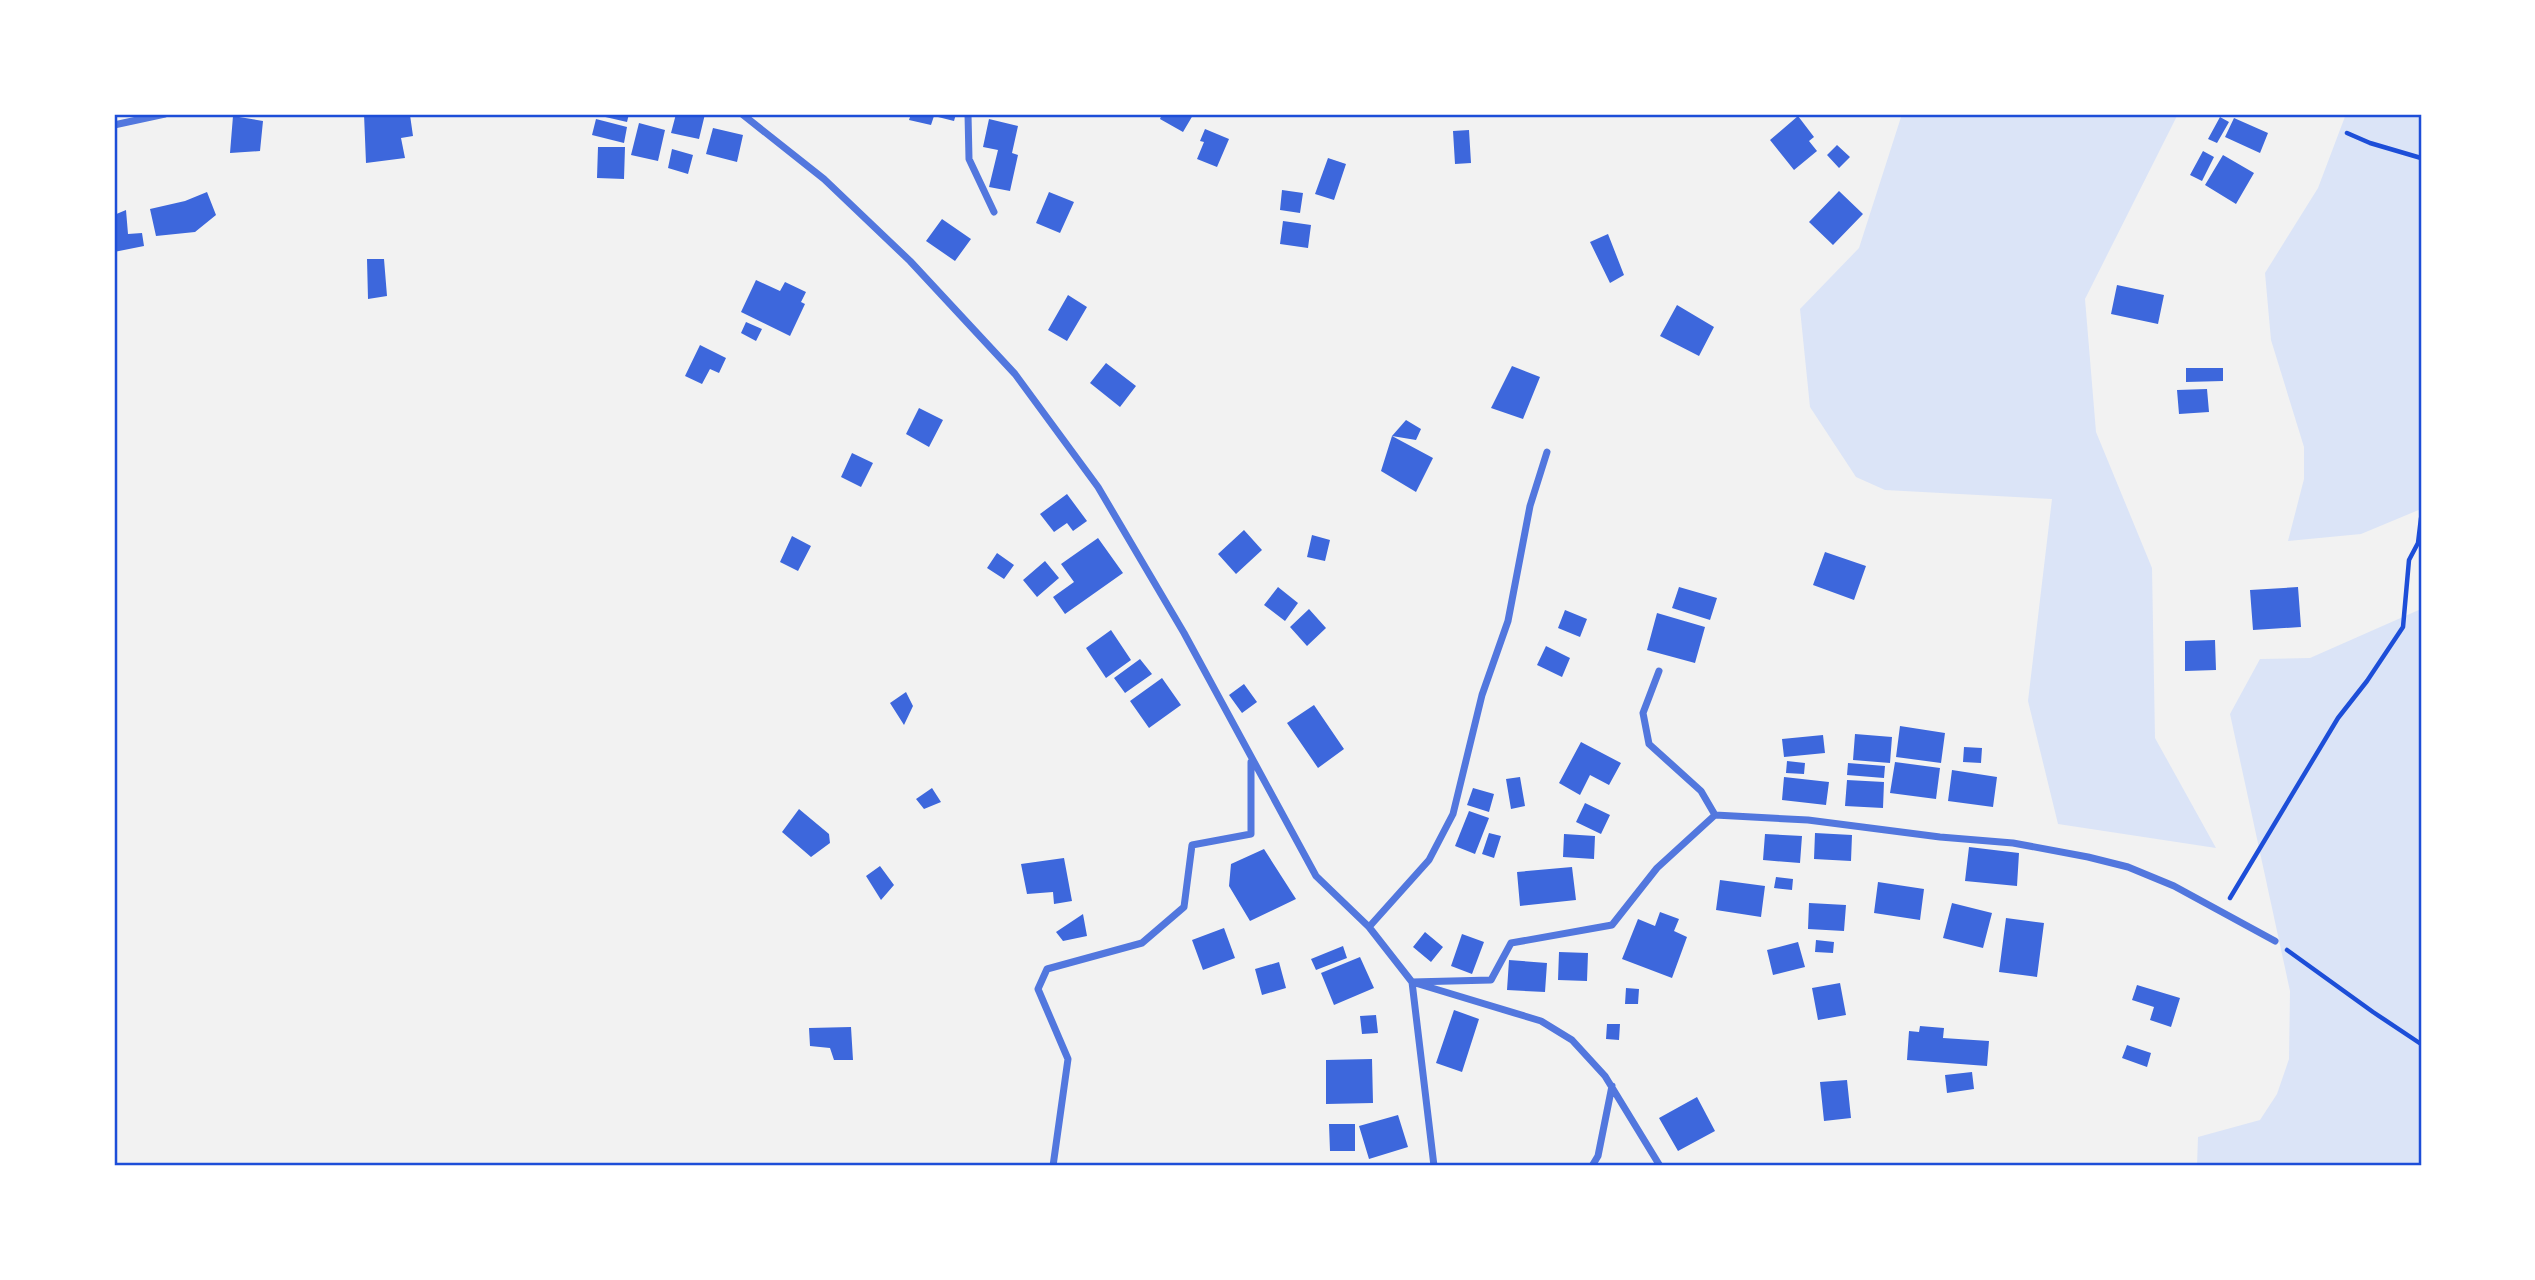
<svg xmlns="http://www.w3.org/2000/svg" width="2535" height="1280" viewBox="0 0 2535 1280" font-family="Manrope,sans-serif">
<rect width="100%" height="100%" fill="#f2f2f2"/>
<path fill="#dbe4f7" d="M 1902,114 L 2178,114 L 2085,299 L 2096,432 L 2152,568 L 2155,738 L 2216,848 L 2058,824 L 2028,701 L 2052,499 L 1885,490 L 1856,477 L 1810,407 L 1800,309 L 1859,248 Z
M 2346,114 L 2421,114 L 2421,509 L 2361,534 L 2288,541 L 2304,479 L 2304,447 L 2271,340 L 2265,273 L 2318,188 Z
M 2421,609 L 2421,1166 L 2197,1166 L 2198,1137 L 2260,1120 L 2277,1094 L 2289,1059 L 2290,991 L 2230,714 L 2260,659 L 2310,658 Z"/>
<path fill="#3d67dc" d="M 364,114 L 410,115 L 413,136 L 401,138 L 405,158 L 366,163 Z
M 451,114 L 472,114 L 472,116 L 451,117 Z
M 602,114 L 629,114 L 627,122 L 601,116 Z
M 676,114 L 705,114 L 699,139 L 671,133 Z
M 911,114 L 956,114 L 954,121 L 934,116 L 931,125 L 909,120 Z
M 1162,114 L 1190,114 L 1193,115 L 1183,132 L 1160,119 Z
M 233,116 L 263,121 L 260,151 L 230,153 Z
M 1798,116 L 1814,137 L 1809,141 L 1817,151 L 1794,170 L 1770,140 Z
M 2220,117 L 2229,122 L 2217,143 L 2208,139 Z
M 2234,118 L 2268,133 L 2260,153 L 2225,137 Z
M 596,119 L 627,127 L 624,143 L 592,135 Z
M 989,119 L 1018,126 L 1012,153 L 1018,155 L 1010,191 L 989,187 L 998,150 L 983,147 Z
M 639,123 L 665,130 L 658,161 L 631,155 Z
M 713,128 L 743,135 L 737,162 L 706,154 Z
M 1205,129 L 1229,139 L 1217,167 L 1197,159 L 1204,142 L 1200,141 Z
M 1469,130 L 1471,163 L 1455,164 L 1453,131 Z
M 1837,145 L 1850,157 L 1839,168 L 1827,155 Z
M 598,147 L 625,147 L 624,179 L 597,178 Z
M 672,149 L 693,155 L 688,174 L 668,168 Z
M 2203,151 L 2214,157 L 2202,181 L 2190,175 Z
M 2223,155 L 2254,173 L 2236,204 L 2205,185 Z
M 1328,158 L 1346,164 L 1334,200 L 1315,194 Z
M 1282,190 L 1303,193 L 1300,213 L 1280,210 Z
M 1839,191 L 1863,214 L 1833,245 L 1809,222 Z
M 207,192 L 216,215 L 195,232 L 156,236 L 150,209 L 185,201 Z
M 1049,192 L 1074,202 L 1060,233 L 1036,223 Z
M 126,210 L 128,234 L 142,233 L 144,246 L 114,252 L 114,215 Z
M 942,219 L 971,239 L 955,261 L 926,241 Z
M 1283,221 L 1311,225 L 1308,248 L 1280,244 Z
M 1608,234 L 1624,275 L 1610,283 L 1590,242 Z
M 367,259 L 384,259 L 387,296 L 368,299 Z
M 756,280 L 780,291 L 785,282 L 806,292 L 801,302 L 805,304 L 790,336 L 741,312 Z
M 2117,285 L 2164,295 L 2158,324 L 2111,314 Z
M 1068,295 L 1087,307 L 1067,341 L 1048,330 Z
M 1677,305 L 1714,327 L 1699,356 L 1660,336 Z
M 746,322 L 762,329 L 756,341 L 741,333 Z
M 700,345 L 726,358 L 719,373 L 710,369 L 702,384 L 685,376 Z
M 1106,363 L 1136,386 L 1120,407 L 1090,383 Z
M 1512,366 L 1540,377 L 1523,419 L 1491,408 Z
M 2186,368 L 2223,368 L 2223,381 L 2186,382 Z
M 2207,389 L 2209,412 L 2179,414 L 2177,390 Z
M 919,408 L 943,420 L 929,447 L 906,434 Z
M 1406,420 L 1421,429 L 1416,440 L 1392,436 L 1433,458 L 1416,492 L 1381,471 L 1392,436 Z
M 852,453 L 873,463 L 861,487 L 841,477 Z
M 1067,494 L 1087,521 L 1073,531 L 1067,523 L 1054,532 L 1040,514 Z
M 1244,530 L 1262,550 L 1236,574 L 1218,554 Z
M 1312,535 L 1330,540 L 1325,561 L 1307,557 Z
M 792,536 L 811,546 L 798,571 L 780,562 Z
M 1098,538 L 1123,573 L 1065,614 L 1053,597 L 1074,582 L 1061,564 Z
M 1825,552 L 1866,566 L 1854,600 L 1813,585 Z
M 997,553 L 1014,565 L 1004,579 L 987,568 Z
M 1045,561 L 1059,578 L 1037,597 L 1023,580 Z
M 1278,587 L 1298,603 L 1285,621 L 1264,605 Z
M 1679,587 L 1717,598 L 1710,620 L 1672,608 Z
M 2298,587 L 2301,627 L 2253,630 L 2250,590 Z
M 1309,609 L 1326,628 L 1307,646 L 1290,627 Z
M 1565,610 L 1587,619 L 1580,637 L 1558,628 Z
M 1657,613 L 1705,627 L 1695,663 L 1647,650 Z
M 1111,630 L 1131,660 L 1106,678 L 1086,648 Z
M 2215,640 L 2216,670 L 2185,671 L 2185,641 Z
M 1546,646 L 1570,658 L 1562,677 L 1537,665 Z
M 1140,659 L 1152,674 L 1125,693 L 1114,678 Z
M 1162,678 L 1181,705 L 1149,728 L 1130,701 Z
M 1244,684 L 1257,702 L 1242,713 L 1229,695 Z
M 906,692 L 913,706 L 904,725 L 890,703 Z
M 1314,705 L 1344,749 L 1318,768 L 1287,723 Z
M 1900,726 L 1945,733 L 1941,763 L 1896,757 Z
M 1855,734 L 1892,737 L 1890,763 L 1853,760 Z
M 1823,735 L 1825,753 L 1784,757 L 1782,739 Z
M 1581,742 L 1621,763 L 1609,785 L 1590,775 L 1580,795 L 1559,783 Z
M 1964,747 L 1982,748 L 1981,763 L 1963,762 Z
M 1787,761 L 1805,763 L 1804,774 L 1786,773 Z
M 1895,762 L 1940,768 L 1936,799 L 1890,793 Z
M 1848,763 L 1885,766 L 1884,778 L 1847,775 Z
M 1952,770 L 1997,777 L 1993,807 L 1948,801 Z
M 1520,777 L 1525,806 L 1511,809 L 1506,779 Z
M 1784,777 L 1829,782 L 1826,805 L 1782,800 Z
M 1847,780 L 1884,782 L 1883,808 L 1845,806 Z
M 932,788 L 941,802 L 924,809 L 916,799 Z
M 1473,788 L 1494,794 L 1489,812 L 1467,805 Z
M 1585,803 L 1610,815 L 1601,834 L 1576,822 Z
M 799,809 L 829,834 L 830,843 L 811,857 L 782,832 Z
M 1469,811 L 1489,818 L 1475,854 L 1455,846 Z
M 1489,833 L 1501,836 L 1494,858 L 1482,854 Z
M 1815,833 L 1852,835 L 1851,861 L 1814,859 Z
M 1564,834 L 1595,836 L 1594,859 L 1563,857 Z
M 1765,834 L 1802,836 L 1800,863 L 1763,860 Z
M 1969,847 L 2019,853 L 2017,886 L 1965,881 Z
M 1264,849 L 1296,899 L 1250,921 L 1229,886 L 1231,864 Z
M 1064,858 L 1072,901 L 1054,904 L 1053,892 L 1027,894 L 1021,864 Z
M 880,866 L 894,885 L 881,900 L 866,876 Z
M 1572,867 L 1576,900 L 1520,906 L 1517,872 Z
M 1776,877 L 1793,879 L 1792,890 L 1774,888 Z
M 1720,880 L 1765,886 L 1761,917 L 1716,910 Z
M 1878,882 L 1924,889 L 1920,920 L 1874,913 Z
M 1809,903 L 1846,905 L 1844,931 L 1808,929 Z
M 1952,903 L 1992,913 L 1983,948 L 1943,938 Z
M 1660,912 L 1679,919 L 1674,931 L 1687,937 L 1672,978 L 1622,959 L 1638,919 L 1655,926 Z
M 1083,914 L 1087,936 L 1063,941 L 1056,932 Z
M 2006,918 L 2044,923 L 2037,977 L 1999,972 Z
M 1224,928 L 1235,958 L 1203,970 L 1192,940 Z
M 1425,932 L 1443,947 L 1431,962 L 1413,947 Z
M 1462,934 L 1484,942 L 1472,974 L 1451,966 Z
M 1816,940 L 1834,942 L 1833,953 L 1815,952 Z
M 1798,942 L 1805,967 L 1773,975 L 1767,950 Z
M 1343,946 L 1347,958 L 1316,970 L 1311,959 Z
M 1559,952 L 1588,953 L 1587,981 L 1558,980 Z
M 1360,957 L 1374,988 L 1334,1005 L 1321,973 Z
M 1509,960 L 1547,963 L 1545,992 L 1507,990 Z
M 1279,962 L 1286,988 L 1262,995 L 1255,969 Z
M 1840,983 L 1846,1015 L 1818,1020 L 1812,988 Z
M 2137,985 L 2180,998 L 2171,1027 L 2150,1020 L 2154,1007 L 2132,1000 Z
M 1626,988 L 1639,989 L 1638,1004 L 1625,1004 Z
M 1454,1010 L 1479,1019 L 1462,1072 L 1436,1063 Z
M 1376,1015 L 1378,1033 L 1362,1034 L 1360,1016 Z
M 1607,1024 L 1620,1024 L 1619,1040 L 1606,1039 Z
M 1920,1026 L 1944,1028 L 1943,1038 L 1989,1041 L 1987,1066 L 1907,1060 L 1909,1031 L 1919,1032 Z
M 851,1027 L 853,1060 L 834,1060 L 830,1048 L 810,1046 L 809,1028 Z
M 2127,1045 L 2151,1053 L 2147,1067 L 2122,1058 Z
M 1372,1059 L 1373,1103 L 1326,1104 L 1326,1060 Z
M 1972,1072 L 1974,1089 L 1947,1093 L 1945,1075 Z
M 1847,1080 L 1851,1118 L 1824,1121 L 1820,1082 Z
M 1697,1097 L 1715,1131 L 1678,1151 L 1659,1118 Z
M 1398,1115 L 1408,1147 L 1369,1159 L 1359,1126 Z
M 1329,1124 L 1355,1124 L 1355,1151 L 1330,1151 Z"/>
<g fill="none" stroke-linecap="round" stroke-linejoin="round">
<path stroke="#1d4ed8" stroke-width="4.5" d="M 2347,133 L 2370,143 L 2421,158
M 2230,898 L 2338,718 L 2367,681 L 2403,627 L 2409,560 L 2418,543 L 2421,518
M 2287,950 L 2373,1012 L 2421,1044"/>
<path stroke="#5277de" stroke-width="7" d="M 742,114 L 824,179 L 910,261 L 1015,374 L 1098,487 L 1184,633 L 1316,876 L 1369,927 L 1412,982 L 1541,1021 L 1572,1040 L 1605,1076 L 1660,1166
M 968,114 L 969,159 L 994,212
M 114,125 L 165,114
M 1715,815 L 1808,820 L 1940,837 L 2013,843 L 2088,857 L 2128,867 L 2174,886 L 2275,941
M 1369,927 L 1429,860 L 1453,814 L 1482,695 L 1508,621 L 1530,506 L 1547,452
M 1053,1166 L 1068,1059 L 1038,989 L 1047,969 L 1142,943 L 1184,907 L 1192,845 L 1251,834 L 1251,762
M 1434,1166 L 1412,982 L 1491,980 L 1511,943 L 1612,925 L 1657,868 L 1715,815 L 1701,791 L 1649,744 L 1643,713 L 1659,671
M 1592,1166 L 1598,1156 L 1612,1086"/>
</g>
<rect width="2535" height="1280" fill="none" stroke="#ffffff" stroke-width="231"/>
<rect x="116" y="116" width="2304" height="1048" fill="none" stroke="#1d4ed8" stroke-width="2.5"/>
</svg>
